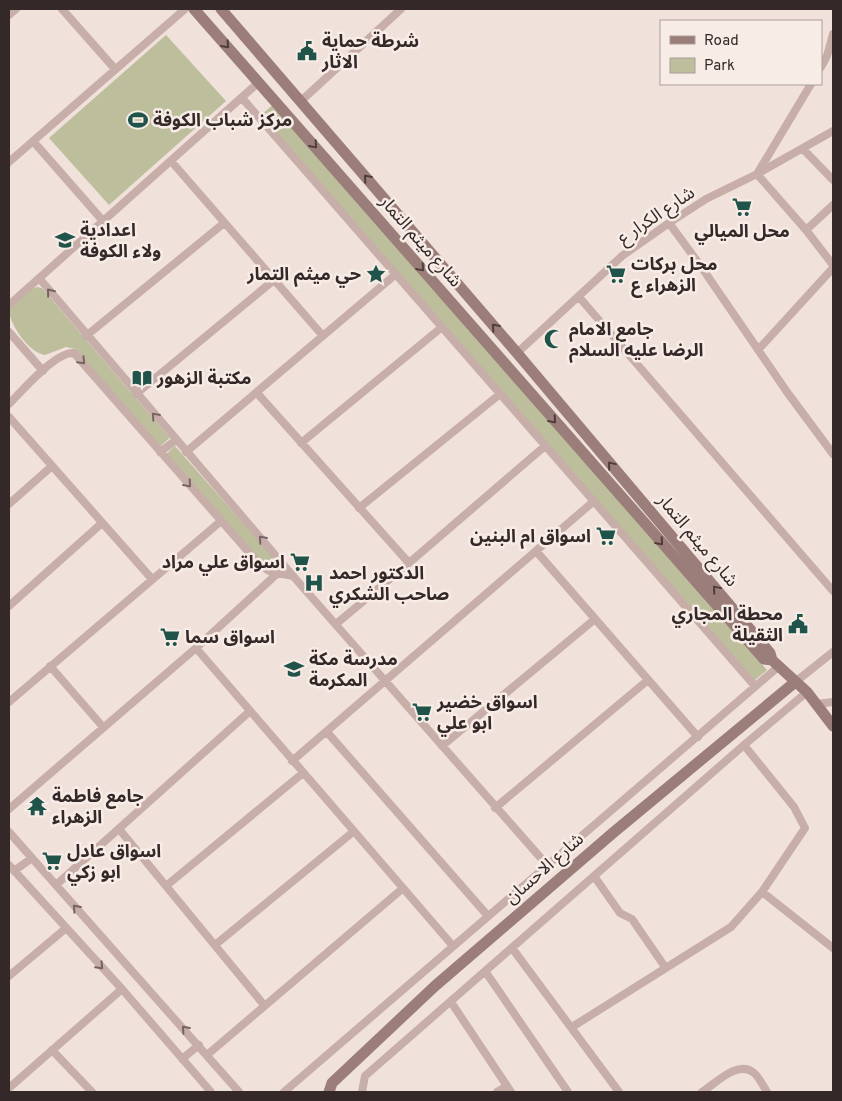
<svg xmlns="http://www.w3.org/2000/svg" width="842" height="1101" viewBox="0 0 842 1101" font-family="Overpass,'Noto Sans Arabic',sans-serif">
<rect width="100%" height="100%" fill="#f0e1db"/>
<path fill="#bcbe9c" d="M 166,35 L 226,101 L 109,205 L 49,138 Z
M 274,104 L 767,670 L 754,681 L 261,115 Z
M 37,287 L 42,288 L 170,438 L 159,447 L 75,349 L 66,347 L 45,355 C 29,353 9,324 9,309 L 28,291 Z
M 175,446 L 273,557 L 264,565 L 166,454 Z"/>
<g fill="none" stroke-linecap="round" stroke-linejoin="round">
<path stroke="#c7aea8" stroke-width="8" d="M 62,9 L 115,69
M 9,15 L 16,9
M 821,67 L 827,56 L 833,34
M 811,84 L 757,174 L 806,230 L 833,265
M 242,98 L 755,686
M 301,101 L 401,9
M 33,141 L 103,221
M 803,149 L 833,180
M 171,161 L 323,336
M 9,162 L 185,9
M 669,223 L 700,265 L 787,392 L 833,454
M 806,230 L 833,205
M 39,278 L 293,576 L 547,865
M 579,297 L 833,591
M 9,305 L 259,82
M 9,332 L 43,371
M 86,336 L 224,223
M 758,350 L 833,268
M 517,353 L 622,256 L 669,223 L 706,199 L 757,174 L 833,131
M 257,393 L 409,563 L 336,624
M 136,394 L 274,280
M 9,404 C 22,391 56,351 74,353 L 260,565 L 269,571 L 293,576
M 9,417 L 152,579
M 301,443 L 442,327
M 160,452 L 176,440
M 186,452 L 396,274
M 9,504 L 52,466
M 359,508 L 500,394
M 536,551 L 698,737
M 409,563 L 545,446
M 9,606 L 102,523
M 196,648 L 453,946
M 50,666 L 103,727
M 794,683 L 833,652
M 9,702 L 221,521
M 817,704 L 833,702
M 327,732 L 488,916
M 442,746 L 595,619
M 292,761 L 594,501
M 495,808 L 648,680
M 9,809 L 196,648 L 280,571
M 119,829 L 166,886 L 303,773
M 9,832 L 239,1092
M 9,865 L 122,989 L 211,1092
M 14,871 L 32,858
M 594,876 L 620,913 L 632,919 L 665,967
M 56,885 L 249,712
M 166,886 L 264,1005
M 762,892 L 833,948
M 215,945 L 353,832
M 512,948 L 619,1092
M 485,971 L 568,1092
M 9,976 L 65,929
M 451,1002 L 511,1092
M 572,1027 L 731,927 L 762,892 L 805,828 L 794,807 L 744,745
M 52,1050 L 92,1092
M 207,1055 L 402,889
M 182,1059 L 199,1045
M 9,1088 L 122,989
M 284,1092 L 778,667
M 362,1092 L 365,1076 L 744,745 L 807,692
M 497,1092 L 507,1086
M 702,1092 C 715,1084 738,1059 754,1073 C 759,1077 763,1086 767,1092"/>
<path stroke="#9b7d7a" stroke-width="11" d="M 194,9 L 764,659 L 772,660 L 770,653 L 517,353 L 221,9
M 772,660 L 807,692 L 833,726
M 329,1092 L 332,1083 L 435,986 L 614,832 L 794,683"/>
</g>
<defs><path id="oneway-chevron" d="M-2-3.5L2.5 0L-2 3.5" fill="none" stroke-width="1.6" stroke-linecap="round" stroke-linejoin="round" transform="scale(1.25)"/></defs>
<g stroke="#4e3d3c">
<use href="#oneway-chevron" transform="translate(226 45) rotate(48)"/>
<use href="#oneway-chevron" transform="translate(314 145) rotate(49)"/>
<use href="#oneway-chevron" transform="translate(367 178) rotate(-131)"/>
<use href="#oneway-chevron" transform="translate(421 268) rotate(49)"/>
<use href="#oneway-chevron" transform="translate(495 327) rotate(-131)"/>
<use href="#oneway-chevron" transform="translate(553 420) rotate(49)"/>
<use href="#oneway-chevron" transform="translate(611 465) rotate(-130)"/>
<use href="#oneway-chevron" transform="translate(660 542) rotate(49)"/>
<use href="#oneway-chevron" transform="translate(716 589) rotate(-130)"/>
</g>
<g stroke="#776462">
<use href="#oneway-chevron" transform="translate(50 292) rotate(-129)"/>
<use href="#oneway-chevron" transform="translate(82 361) rotate(47)"/>
<use href="#oneway-chevron" transform="translate(155 416) rotate(-131)"/>
<use href="#oneway-chevron" transform="translate(188 484) rotate(49)"/>
<use href="#oneway-chevron" transform="translate(262 539) rotate(-131)"/>
<use href="#oneway-chevron" transform="translate(76 908) rotate(-132)"/>
<use href="#oneway-chevron" transform="translate(100 966) rotate(47)"/>
<use href="#oneway-chevron" transform="translate(185 1029) rotate(-132)"/>
</g>
<defs>
<symbol id="civic-bare" viewBox="-9 -9 18 18"><path d="M-.6-6.5H3V-4.5H.6V-3L4-1V1h2V6H-6V1h2V-1L-.6-3ZM-1.2 2.5V6h2.4V2.5Z" fill="#205349" stroke="#f8ece7" stroke-width="2.5" paint-order="stroke"/></symbol>
<symbol id="stadium-bare" viewBox="-9 -9 18 18"><path d="M0-5a6.5 5 0 1 0 0 10a6.5 5 0 1 0 0-10ZM-3.5-1.8h7v3.6h-7Z" fill="#205349" stroke="#f8ece7" stroke-width="2.5" paint-order="stroke"/></symbol>
<symbol id="supermarket-bare" viewBox="-9 -9 18 18"><path d="M-6-5.5h2.5l.6 2H6L4.5 2H-2.5L-4.4-4H-6ZM-1.5 3.2a1.3 1.3 0 1 0 .1 0ZM3 3.2a1.3 1.3 0 1 0 .1 0Z" fill="#205349" stroke="#f8ece7" stroke-width="2.5" paint-order="stroke"/></symbol>
<symbol id="school-bare" viewBox="-9 -9 18 18"><path d="M0-5L7-2L0 1L-7-2ZM-4 1L0 2.5L4 1V4Q0 6-4 4Z" fill="#205349" stroke="#f8ece7" stroke-width="2.5" paint-order="stroke"/></symbol>
<symbol id="sight-bare" viewBox="-9 -9 18 18"><path d="M0-6L1.8-2.2L6-1.7L2.9 1.2L3.7 5.4L0 3.3L-3.7 5.4L-2.9 1.2L-6-1.7L-1.8-2.2Z" fill="#205349" stroke="#f8ece7" stroke-width="2.5" paint-order="stroke"/></symbol>
<symbol id="mosque-bare" viewBox="-9 -9 18 18"><path d="M3.5-4.9A6 6 0 1 0 3.5 4.9A5 5 0 1 1 3.5-4.9Z" fill="#205349" stroke="#f8ece7" stroke-width="2.5" paint-order="stroke"/></symbol>
<symbol id="library-bare" viewBox="-9 -9 18 18"><path d="M-6-4Q-3-5.5-.7-3.5V5Q-3 3-6 4ZM6-4Q3-5.5 .7-3.5V5Q3 3 6 4Z" fill="#205349" stroke="#f8ece7" stroke-width="2.5" paint-order="stroke"/></symbol>
<symbol id="hospital-bare" viewBox="-9 -9 18 18"><path d="M-5-5h3v3.5h4V-5h3V5h-3V1.5h-4V5h-3Z" fill="#205349" stroke="#f8ece7" stroke-width="2.5" paint-order="stroke"/></symbol>
<symbol id="temple-bare" viewBox="-9 -9 18 18"><path d="M0-6L5-2H3V0L6.5 2.5H4V6H1.5V3h-3V6H-4V2.5H-6.5L-3 0V-2H-5Z" fill="#205349" stroke="#f8ece7" stroke-width="2.5" paint-order="stroke"/></symbol>
</defs>
<g fill-rule="evenodd">
<use href="#civic-bare" x="293" y="37" width="28" height="28"/>
<use href="#stadium-bare" x="124" y="106" width="28" height="28"/>
<use href="#supermarket-bare" x="728" y="193" width="28" height="28"/>
<use href="#school-bare" x="51" y="226" width="28" height="28"/>
<use href="#sight-bare" x="362" y="260" width="28" height="28"/>
<use href="#supermarket-bare" x="602" y="260" width="28" height="28"/>
<use href="#mosque-bare" x="540" y="325" width="28" height="28"/>
<use href="#library-bare" x="128" y="364" width="28" height="28"/>
<use href="#supermarket-bare" x="592" y="522" width="28" height="28"/>
<use href="#supermarket-bare" x="286" y="548" width="28" height="28"/>
<use href="#hospital-bare" x="300" y="569" width="28" height="28"/>
<use href="#civic-bare" x="784" y="610" width="28" height="28"/>
<use href="#supermarket-bare" x="156" y="623" width="28" height="28"/>
<use href="#school-bare" x="280" y="655" width="28" height="28"/>
<use href="#supermarket-bare" x="408" y="698" width="28" height="28"/>
<use href="#temple-bare" x="23" y="792" width="28" height="28"/>
<use href="#supermarket-bare" x="38" y="847" width="28" height="28"/>
</g>
<g text-anchor="middle" stroke-width="5" stroke-linejoin="round" paint-order="stroke">
<g font-size="18" font-weight="bold" fill="#352828" stroke="#f8ece7" text-anchor="start">
<text x="322" y="47">شرطة حماية<tspan x="322" dy="21">الاثار</tspan></text>
<text x="153" y="126">مركز شباب الكوفة</text>
<text x="80" y="236">اعدادية<tspan x="80" dy="21">ولاء الكوفة</tspan></text>
<text x="742" y="237" text-anchor="middle">محل الميالي</text>
<text x="631" y="270">محل بركات<tspan x="631" dy="21">الزهراء ع</tspan></text>
<text x="361" y="280" text-anchor="end">حي ميثم التمار</text>
<text x="569" y="335">جامع الامام<tspan x="569" dy="21">الرضا عليه السلام</tspan></text>
<text x="157" y="384">مكتبة الزهور</text>
<text x="591" y="542" text-anchor="end">اسواق ام البنين</text>
<text x="285" y="568" text-anchor="end">اسواق علي مراد</text>
<text x="329" y="579">الدكتور احمد<tspan x="329" dy="21">صاحب الشكري</tspan></text>
<text x="783" y="620" text-anchor="end">محطة المجاري<tspan x="783" dy="21">الثقيلة</tspan></text>
<text x="185" y="643">اسواق سما</text>
<text x="309" y="665">مدرسة مكة<tspan x="309" dy="21">المكرمة</tspan></text>
<text x="437" y="708">اسواق خضير<tspan x="437" dy="21">ابو علي</tspan></text>
<text x="52" y="802">جامع فاطمة<tspan x="52" dy="21">الزهراء</tspan></text>
<text x="67" y="857">اسواق عادل<tspan x="67" dy="21">ابو زكي</tspan></text>
</g>
<g font-size="18" fill="#352828" stroke="#f8ece7">
<text transform="translate(656 215) rotate(-34)" y="6">شارع الكرار ع</text>
<text transform="translate(421 241) rotate(49)" y="6">شارع ميثم التمار</text>
<text transform="translate(698 540) rotate(50)" y="6">شارع ميثم التمار</text>
<text transform="translate(544 868) rotate(-41)" y="6">شارع الاحسان</text>
</g>
</g>
<rect width="842" height="1101" fill="none" stroke="#352828" stroke-width="20"/>
<rect x="660" y="20" width="162" height="65" fill="#f8ece7" stroke="#aa9e9b"/>
<rect x="670" y="36" width="25" height="8" fill="#9b7d7a" stroke="#aa9e9b"/>
<text x="704" y="45" font-size="15" fill="#352828">Road</text>
<rect x="670" y="58" width="25" height="15" fill="#bcbe9c" stroke="#aa9e9b"/>
<text x="704" y="70" font-size="15" fill="#352828">Park</text>
</svg>
